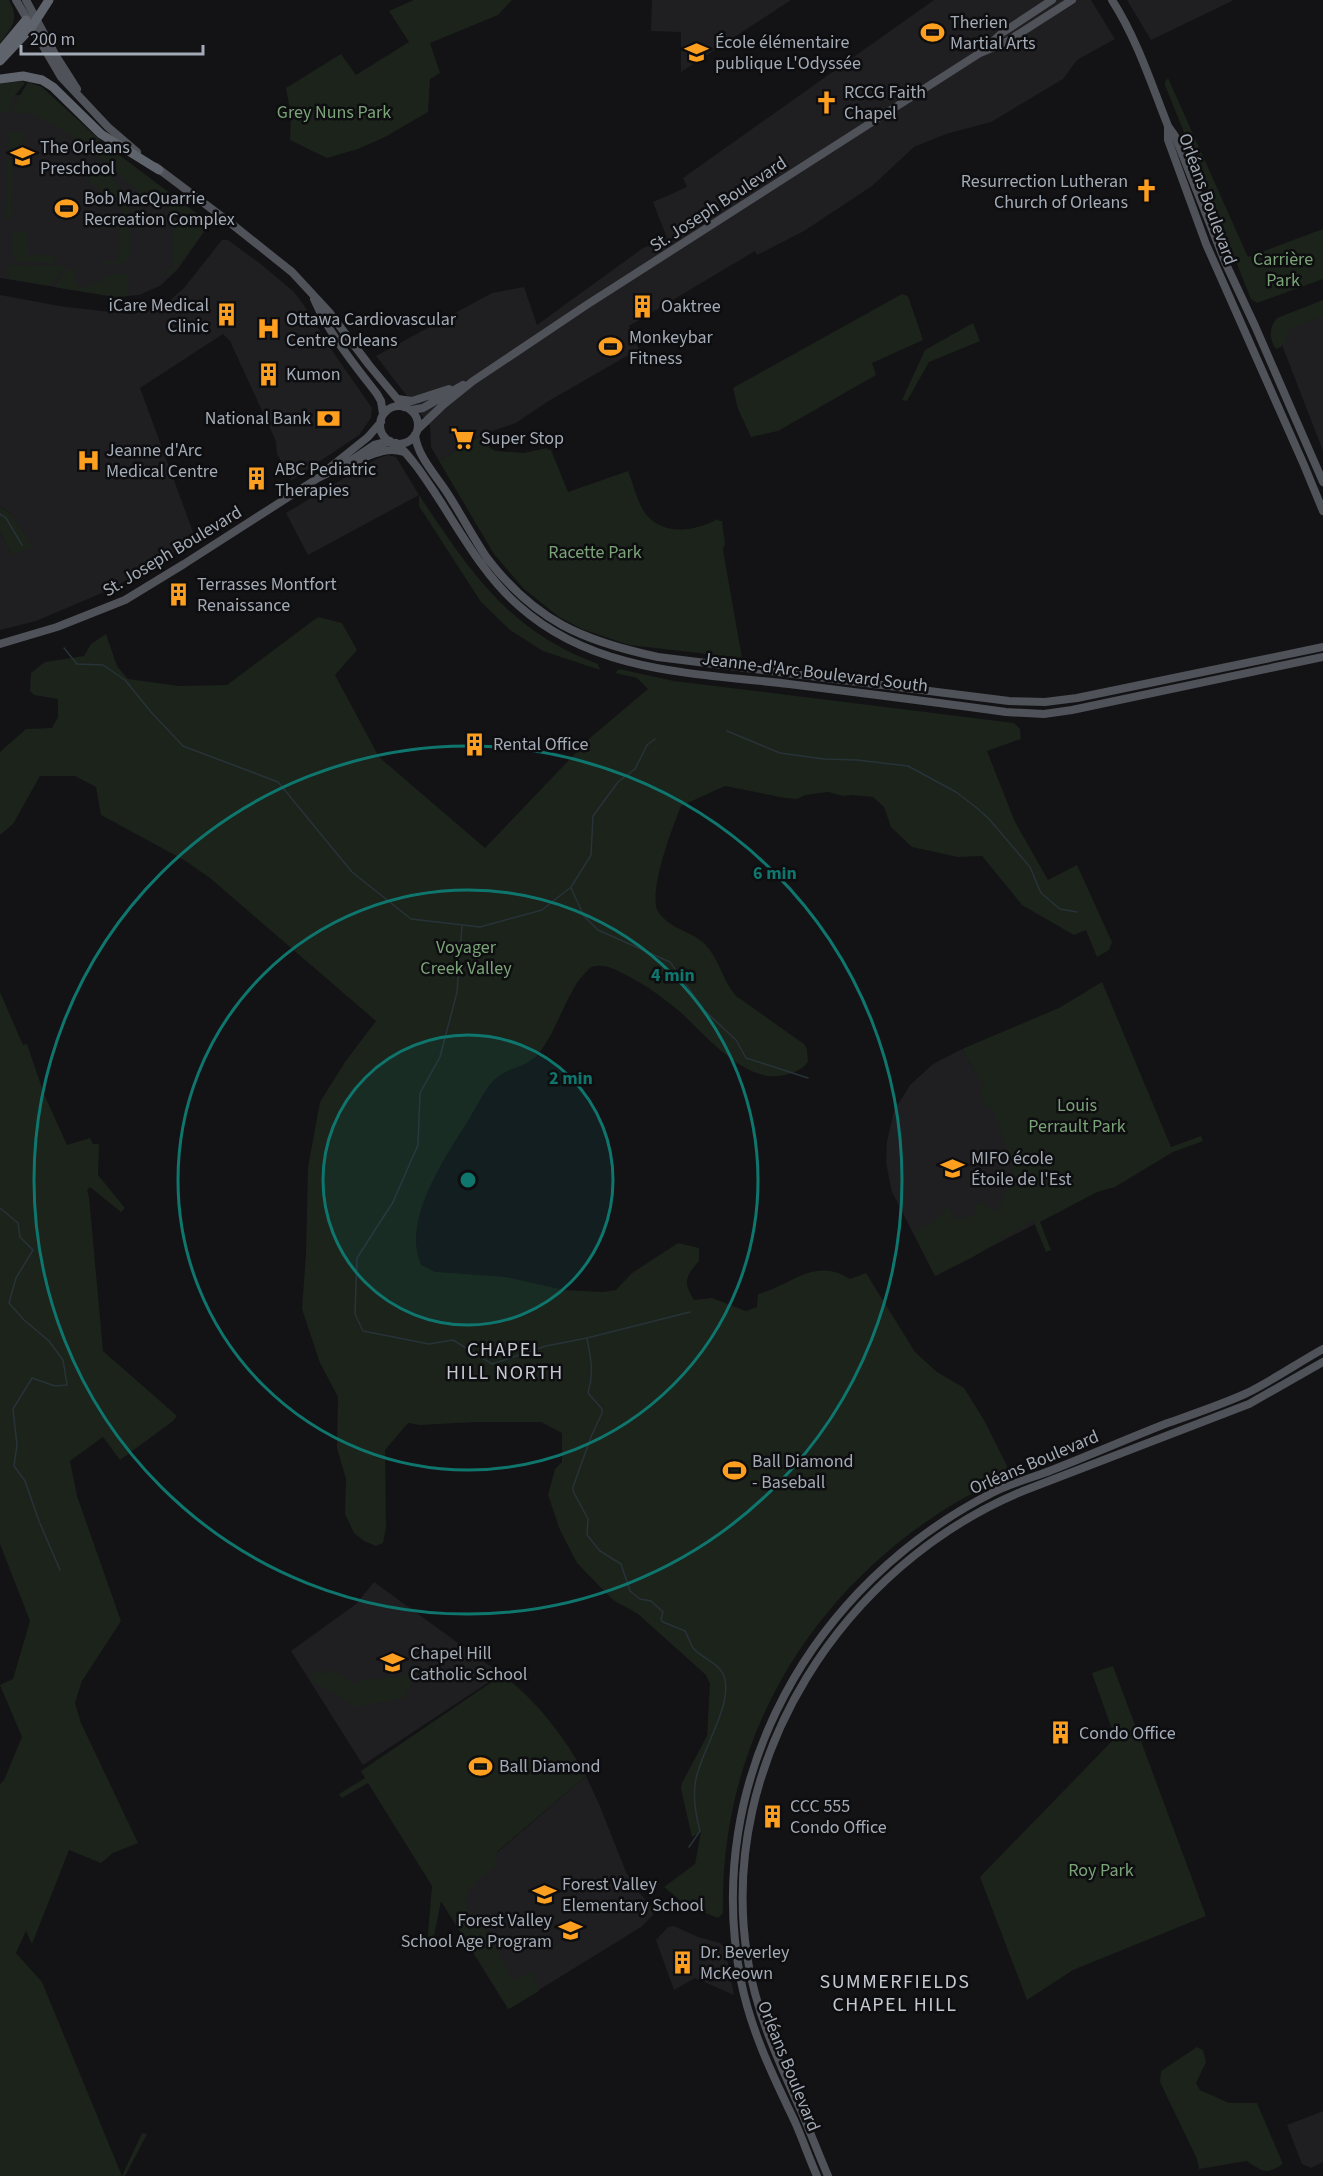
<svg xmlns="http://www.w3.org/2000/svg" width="1323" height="2176" viewBox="0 0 1323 2176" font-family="'Source Sans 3',sans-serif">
<rect width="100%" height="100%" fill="#131315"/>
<path fill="#1f1f22" d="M 652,0 L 791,0 L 681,72 L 681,32 L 651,31 Z
M 934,0 L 1091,0 L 1115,39 L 1077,60 L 1063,79 L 991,122 L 946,134 L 914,147 L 872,186 L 804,231 L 757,255 L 755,251 L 629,326 L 639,349 L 547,402 L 516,423 L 483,434 L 439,461 L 431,447 L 430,426 L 376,356 L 492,293 L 524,287 L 537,325 L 643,248 L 667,238 L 653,202 L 687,187 L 683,178 Z
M 1127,0 L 1232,0 L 1232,1 L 1151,40 Z
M 38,94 L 208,226 L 178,269 L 160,286 L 139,295 L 116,297 L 0,278 L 0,96 Z
M 222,240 L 228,240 L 262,265 L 293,291 L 304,305 L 333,352 L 372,408 L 371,418 L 359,435 L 292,480 L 277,454 L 276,441 L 230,341 L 223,334 L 140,388 L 196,540 L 111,589 L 36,621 L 0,630 L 0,532 L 12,555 L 11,514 L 0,506 L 0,295 L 65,307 L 131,314 L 162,307 L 184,288 Z
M 1323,301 L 1323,451 L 1277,332 Z
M 388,455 L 396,457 L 419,495 L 308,555 L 286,513 L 378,458 Z
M 962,1049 L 996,1107 L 1035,1224 L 935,1276 L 892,1192 L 886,1163 L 887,1141 L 894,1111 L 910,1085 L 933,1064 Z
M 374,1582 L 501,1674 L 363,1765 L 291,1651 L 356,1604 Z
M 586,1776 L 599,1804 L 626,1872 L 638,1891 L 652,1908 L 653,1915 L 641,1927 L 508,2009 L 441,1901 Z
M 674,1926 L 698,1937 L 720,1943 L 725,1948 L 734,1995 L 695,1978 L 674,1990 L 656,1940 L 668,1927 Z
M 1323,2111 L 1323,2162 L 1311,2168 L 1302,2164 L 1287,2125 Z"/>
<path fill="#1b231b" d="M 0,0 L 9,0 C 20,20 12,27 0,43 Z
M 414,0 L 512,0 L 498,15 L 430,43 L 440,73 L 430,79 L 428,112 L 385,137 L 358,149 L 327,158 L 290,140 L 291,115 L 286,88 L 341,54 L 356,75 L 409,42 L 389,11 Z
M 1168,78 L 1248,257 L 1323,229 L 1323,279 L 1257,303 L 1251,299 L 1165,85 L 1165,82 Z
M 22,81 L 25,83 L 12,99 L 9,113 L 0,112 L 0,84 Z
M 28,82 L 42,87 L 102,142 L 199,215 L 198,217 L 201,219 L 202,217 L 208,222 L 206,229 L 172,274 L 163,275 L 167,272 L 167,269 L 173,269 L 174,210 L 168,210 L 168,203 L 142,203 L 141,198 L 137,198 L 135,192 L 138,190 L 137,187 L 134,189 L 130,183 C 124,181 120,176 115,171 C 100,159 53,118 36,118 L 36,113 L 12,113 L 14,105 Z
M 12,131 L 24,132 L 23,144 L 17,144 L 17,147 L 11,148 L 10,161 L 13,161 L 11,220 L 6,218 L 9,133 Z
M 96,169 C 108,172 117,184 125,194 L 123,195 L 127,208 L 129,208 L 130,256 L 119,265 L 105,265 L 103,262 L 118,262 L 122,197 L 99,196 L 99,187 L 90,185 L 90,173 Z
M 13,232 L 27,232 L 28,255 L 55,255 L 54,263 L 16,261 L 13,257 Z
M 10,265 L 64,266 L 65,267 L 50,286 L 10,279 L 7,272 Z
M 66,269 L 77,269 L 74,276 L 76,284 L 85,288 L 114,274 L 126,274 L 129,277 L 128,296 L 115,297 L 54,287 Z
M 902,294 L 908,296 L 923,340 L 872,363 L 876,375 L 778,431 L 751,437 L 738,409 L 733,388 Z
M 1323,300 L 1323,316 L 1307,323 L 1292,327 L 1281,347 L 1276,349 C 1269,339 1269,327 1277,318 Z
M 973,323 L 980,341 L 929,362 L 907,401 L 902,400 L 925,350 Z
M 483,434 L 490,448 L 496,451 L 524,453 L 547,448 L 548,450 L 551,450 L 568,492 L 628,471 C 633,483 636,498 643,510 C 660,537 694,532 718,519 L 719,521 L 722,521 L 725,544 L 723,550 L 742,658 L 629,645 L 582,629 L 559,617 L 523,588 L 494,554 L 439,461 Z
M 419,495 C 470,571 508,631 598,664 L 600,670 L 543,651 L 510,630 L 481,602 L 419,506 Z
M 0,506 L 11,514 L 33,547 L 12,555 L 0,532 Z
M 318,617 L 342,623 L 357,650 L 335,675 L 379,757 L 485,848 L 591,737 L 648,689 L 637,678 L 615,673 L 619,669 L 674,681 L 1014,723 L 1020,729 L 1021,739 L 987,751 L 1015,822 L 1048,880 L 1077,865 L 1112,942 L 1109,950 L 1097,957 L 1086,930 L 1074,935 L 1022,905 L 982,856 L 958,857 L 912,847 L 891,827 L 884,807 L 873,797 L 851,795 L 844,796 L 828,792 L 805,795 L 797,799 L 785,798 L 725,786 L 681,806 C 673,826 646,896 659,913 C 672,930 691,931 705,944 C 719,959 723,981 736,996 L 804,1044 L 807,1049 L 808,1062 C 801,1070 796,1072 785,1075 C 745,1085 705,1034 679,1011 C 662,997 646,985 626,975 C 615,969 604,963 591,967 C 585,973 578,980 574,988 C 562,1009 554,1033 540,1052 C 525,1070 510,1065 494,1080 C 484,1090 477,1106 469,1119 C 446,1156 401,1220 421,1265 L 435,1272 L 506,1277 L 564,1290 L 603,1292 L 616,1290 L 632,1273 L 678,1243 L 699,1248 L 699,1261 C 685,1277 683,1282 694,1300 L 712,1298 L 746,1311 L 757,1307 L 758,1294 C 791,1286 814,1256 850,1279 L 866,1273 L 915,1352 L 937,1372 L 964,1388 L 984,1420 L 1009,1470 L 1007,1476 C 833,1555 719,1721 723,1913 L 718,1918 L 687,1906 L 664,1887 L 695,1864 L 701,1832 L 692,1837 L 681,1789 L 682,1783 L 707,1736 L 710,1684 L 706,1675 L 638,1614 L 613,1600 L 577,1563 L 560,1530 L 548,1495 L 555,1469 L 562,1462 L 562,1433 L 541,1422 L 475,1422 L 420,1425 L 408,1423 L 385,1450 L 386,1528 L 383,1543 L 376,1546 L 364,1541 L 354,1533 L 345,1514 L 346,1479 L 337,1448 L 338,1397 L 320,1363 L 302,1309 L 306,1254 L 308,1167 L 320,1102 L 345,1062 L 376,1021 L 210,878 L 184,860 L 101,815 L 96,787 L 75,776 L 40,776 L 13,824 L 0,835 L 0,752 L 26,729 L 52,728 L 58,717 L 58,699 L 34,695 L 30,691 L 31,673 L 45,662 L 84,656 L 91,644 L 106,634 L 117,666 L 128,679 L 179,686 L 227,685 Z
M 1102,982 L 1171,1147 L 1201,1136 L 1203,1141 L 1173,1152 L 1115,1187 L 1097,1192 L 1040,1222 L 1051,1250 L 1046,1252 L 1033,1220 L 973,1257 L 935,1276 L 913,1232 L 933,1222 L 949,1206 L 955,1219 L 975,1215 L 975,1205 L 985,1203 L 990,1210 L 999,1209 L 1011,1179 L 1011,1162 L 994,1112 L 982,1101 L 980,1086 L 984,1087 L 962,1049 L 1059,1008 Z
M 0,992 L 23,1045 L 27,1044 L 44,1094 L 67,1145 L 90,1138 L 93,1144 L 99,1144 L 98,1175 L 125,1208 L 121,1212 L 90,1187 L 87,1190 L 89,1197 L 103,1351 L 177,1416 L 173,1421 L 120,1460 L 103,1437 L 70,1461 L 77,1496 L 121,1621 L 82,1681 L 75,1703 L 81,1723 L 138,1843 L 113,1853 L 101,1863 L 69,1850 L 32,1944 L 26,1931 L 16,1953 L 42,1982 L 122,2176 L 142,2133 L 147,2134 L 125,2176 L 0,2176 L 0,1784 L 4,1780 L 22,1737 L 0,1685 L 13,1679 L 30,1621 L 0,1544 Z
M 1113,1666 L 1206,1916 L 1073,1970 L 1027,2000 L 980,1877 L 1115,1738 L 1092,1673 Z
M 332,1669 L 356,1685 L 359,1681 L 416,1674 L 404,1698 L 355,1707 L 310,1679 L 315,1670 L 321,1674 L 323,1671 L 328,1674 Z
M 502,1675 C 537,1700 565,1738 586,1776 L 497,1852 L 495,1867 C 486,1873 464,1891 465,1901 C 466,1911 475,1916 481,1923 C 494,1940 502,1962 513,1980 L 532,1972 L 539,1991 L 509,2009 L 441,1901 L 432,1946 L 427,1945 L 432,1886 L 368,1783 L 342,1798 L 339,1794 L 365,1778 L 361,1771 Z
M 1197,2047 L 1203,2050 L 1206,2062 L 1196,2083 L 1200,2090 L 1229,2103 L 1257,2103 L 1283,2164 C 1266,2175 1263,2172 1247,2161 L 1199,2169 L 1197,2159 L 1160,2082 L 1161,2071 Z"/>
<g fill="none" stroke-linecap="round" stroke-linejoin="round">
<path stroke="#283339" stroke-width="1.5" d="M 0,514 L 6,518 L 22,545
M 64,648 L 77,664 L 103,665 L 125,680 L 151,712 L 183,746 L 278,782 L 352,872 L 411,919 L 480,927 L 542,910 L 571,887 L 591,855 L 593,816 L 618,782 L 635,769 L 647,745 L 655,739
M 727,731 L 780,753 L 824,759 L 857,760 L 908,766 L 956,792 L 977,808 L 989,819 L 1030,867 L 1041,893 L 1060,909 L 1077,912
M 571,888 L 584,916 L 598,930 L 670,962 L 704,1010 L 736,1040 L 746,1058 L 808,1078
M 462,926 L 457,992 L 440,1057 L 420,1093 L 418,1145 L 393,1202 L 357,1258 L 355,1314 L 363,1331 L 429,1344 L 453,1340 L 492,1364 L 546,1346 L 587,1338 L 690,1312
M 0,1208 L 18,1223 L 20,1237 L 33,1250 L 16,1278 L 9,1303 L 24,1320 L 49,1341 L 63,1360 L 67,1385 L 55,1386 L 32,1378 L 13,1409 L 17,1445 L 14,1466 L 25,1481 L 39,1521 L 60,1570
M 587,1339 C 591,1358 594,1373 588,1393 L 602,1409 L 602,1413 L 591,1437 L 573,1487 L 573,1491 L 588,1519 L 587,1535 L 600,1551 L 621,1564 L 630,1591 L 640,1599 L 651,1601 L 663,1612 L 661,1619 L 663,1622 L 685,1631 C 688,1636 690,1643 693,1648 C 702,1659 722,1663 725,1680 C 731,1710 698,1755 695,1785 C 693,1801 696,1816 700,1831 L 689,1847"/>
<path stroke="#4f5259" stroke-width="8" d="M 16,0 L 61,77 L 108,127 L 137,152
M 26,0 L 56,56 L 77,89
M 1112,0 C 1137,39 1151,83 1168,126 L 1168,140 L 1206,244 L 1304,465 L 1323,511
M 984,50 L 1002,33 L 1052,0
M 1168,126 L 1175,136 L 1225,262 L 1255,326 L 1323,482
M 156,167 L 233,225 L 292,272 L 329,312 L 369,365 L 404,407
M 314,299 C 329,334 354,364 377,394 L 381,401 L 383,414
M 398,399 L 412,401 L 449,389
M380 425a19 19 0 1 1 38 0a19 19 0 1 1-38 0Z
M 411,410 L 423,408 L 463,385
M 418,429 L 442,406 L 473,381 L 588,304 L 980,53 L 1006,42 L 1072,0
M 415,435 C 418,459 439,478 451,499 C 463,518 474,539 487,558 C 535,621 583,641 658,657 L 1009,701 L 1045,702 L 1077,698 L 1323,647
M 396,443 C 412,458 423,475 435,493 C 460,531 484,576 519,606 C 594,673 694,673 789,684 C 862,693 934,702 1006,712 L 1044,714 L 1072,710 L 1323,657
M 355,461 C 371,455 386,446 404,452
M 323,473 L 368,437 L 381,422
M 0,644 L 57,627 L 125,600 L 184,564 L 318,478 L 343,466 L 374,445 L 390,441
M 817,2176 C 809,2158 803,2140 795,2122 C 773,2076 751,2031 741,1981 C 701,1779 813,1584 992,1493 C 1011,1483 1032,1478 1052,1470 C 1090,1455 1127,1439 1165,1424 C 1193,1414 1221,1405 1247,1393 C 1273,1380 1298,1363 1323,1349
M 828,2176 C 819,2155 811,2134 802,2113 C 779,2062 755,2011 747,1955 C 717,1760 844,1565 1023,1491 L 1249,1404 L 1323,1362"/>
<path stroke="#5f636b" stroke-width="9" d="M 0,51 L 26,20
M 0,61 L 31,28 L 49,0
M 0,79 L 23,76 L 42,80 L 53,87 L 101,134 L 159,170"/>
</g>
<circle cx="468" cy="1180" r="145" fill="#0f766e" fill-opacity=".12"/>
<g fill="none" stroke="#0f766e" stroke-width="3">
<circle cx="468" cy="1180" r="145"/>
<circle cx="468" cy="1180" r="290"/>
<circle cx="468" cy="1180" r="434"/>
</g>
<defs>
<symbol id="stadium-bare" viewBox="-9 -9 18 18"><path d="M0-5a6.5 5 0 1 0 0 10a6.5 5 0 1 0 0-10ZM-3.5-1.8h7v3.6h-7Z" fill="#ff9f20" stroke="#0e0e10" stroke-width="2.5" paint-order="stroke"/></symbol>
<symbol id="school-bare" viewBox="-9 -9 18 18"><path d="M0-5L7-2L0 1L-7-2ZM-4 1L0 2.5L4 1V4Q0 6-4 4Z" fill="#ff9f20" stroke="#0e0e10" stroke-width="2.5" paint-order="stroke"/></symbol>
<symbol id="church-bare" viewBox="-9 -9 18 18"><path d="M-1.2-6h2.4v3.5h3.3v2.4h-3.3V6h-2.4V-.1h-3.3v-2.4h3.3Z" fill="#ff9f20" stroke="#0e0e10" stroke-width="2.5" paint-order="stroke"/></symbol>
<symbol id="building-bare" viewBox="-9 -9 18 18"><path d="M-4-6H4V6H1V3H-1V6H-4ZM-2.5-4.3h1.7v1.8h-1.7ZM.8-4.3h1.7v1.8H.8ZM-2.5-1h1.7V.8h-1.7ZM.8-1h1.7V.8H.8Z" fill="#ff9f20" stroke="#0e0e10" stroke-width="2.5" paint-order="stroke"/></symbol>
<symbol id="hospital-bare" viewBox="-9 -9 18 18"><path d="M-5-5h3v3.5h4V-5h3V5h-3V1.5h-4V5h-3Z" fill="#ff9f20" stroke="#0e0e10" stroke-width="2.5" paint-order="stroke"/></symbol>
<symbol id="bank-bare" viewBox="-9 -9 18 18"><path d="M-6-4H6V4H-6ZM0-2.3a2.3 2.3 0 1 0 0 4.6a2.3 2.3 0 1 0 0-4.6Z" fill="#ff9f20" stroke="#0e0e10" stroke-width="2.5" paint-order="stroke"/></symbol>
<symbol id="supermarket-bare" viewBox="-9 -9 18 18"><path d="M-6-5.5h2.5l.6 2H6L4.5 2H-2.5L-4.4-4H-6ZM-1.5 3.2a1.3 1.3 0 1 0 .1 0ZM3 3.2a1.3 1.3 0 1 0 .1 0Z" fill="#ff9f20" stroke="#0e0e10" stroke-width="2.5" paint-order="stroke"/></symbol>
</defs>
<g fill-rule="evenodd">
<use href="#stadium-bare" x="916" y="16" width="33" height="33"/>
<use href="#school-bare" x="680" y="36" width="33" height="33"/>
<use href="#church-bare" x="810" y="86" width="33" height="33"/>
<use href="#school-bare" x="6" y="140" width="33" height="33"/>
<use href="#church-bare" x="1130" y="174" width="33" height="33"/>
<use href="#stadium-bare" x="50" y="192" width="33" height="33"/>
<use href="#building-bare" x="626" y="290" width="33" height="33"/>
<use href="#building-bare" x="210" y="298" width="33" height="33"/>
<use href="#hospital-bare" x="252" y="312" width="33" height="33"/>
<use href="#stadium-bare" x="594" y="330" width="33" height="33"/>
<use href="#building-bare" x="252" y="358" width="33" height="33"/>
<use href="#bank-bare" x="312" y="402" width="33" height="33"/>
<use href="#supermarket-bare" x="446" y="422" width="33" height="33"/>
<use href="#hospital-bare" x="72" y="444" width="33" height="33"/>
<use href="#building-bare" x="240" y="462" width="33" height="33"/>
<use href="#building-bare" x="162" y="578" width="33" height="33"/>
<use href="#building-bare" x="458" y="728" width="33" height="33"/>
<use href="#school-bare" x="936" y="1152" width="33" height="33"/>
<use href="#stadium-bare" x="718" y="1454" width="33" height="33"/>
<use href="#school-bare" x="376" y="1646" width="33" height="33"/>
<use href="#building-bare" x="1044" y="1716" width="33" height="33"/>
<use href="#stadium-bare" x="464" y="1750" width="33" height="33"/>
<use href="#building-bare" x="756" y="1800" width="33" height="33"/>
<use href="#school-bare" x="528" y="1878" width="33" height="33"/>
<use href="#school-bare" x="554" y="1914" width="33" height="33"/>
<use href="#building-bare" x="666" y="1946" width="33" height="33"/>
</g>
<g text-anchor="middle" stroke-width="5" stroke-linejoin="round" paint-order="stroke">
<g font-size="18" fill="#a3abb6" stroke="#0e0e10" text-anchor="start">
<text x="950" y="28">Therien<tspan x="950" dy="21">Martial Arts</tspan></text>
<text x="715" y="48">École élémentaire<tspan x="715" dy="21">publique L'Odyssée</tspan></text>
<text x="844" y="98">RCCG Faith<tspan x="844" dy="21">Chapel</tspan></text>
<text x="40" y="153">The Orleans<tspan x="40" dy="21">Preschool</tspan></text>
<text x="1128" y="187" text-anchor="end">Resurrection Lutheran<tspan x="1128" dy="21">Church of Orleans</tspan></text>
<text x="84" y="204">Bob MacQuarrie<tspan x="84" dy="21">Recreation Complex</tspan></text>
<text x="209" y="311" text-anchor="end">iCare Medical<tspan x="209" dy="21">Clinic</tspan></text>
<text x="661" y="312">Oaktree</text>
<text x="286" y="325">Ottawa Cardiovascular<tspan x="286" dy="21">Centre Orleans</tspan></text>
<text x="629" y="343">Monkeybar<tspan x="629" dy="21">Fitness</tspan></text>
<text x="286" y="380">Kumon</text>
<text x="311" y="424" text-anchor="end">National Bank</text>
<text x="481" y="444">Super Stop</text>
<text x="106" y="456">Jeanne d'Arc<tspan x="106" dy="21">Medical Centre</tspan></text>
<text x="275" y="475">ABC Pediatric<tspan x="275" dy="21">Therapies</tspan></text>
<text x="197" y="590">Terrasses Montfort<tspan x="197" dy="21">Renaissance</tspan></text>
<text x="493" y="750">Rental Office</text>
<text x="971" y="1164">MIFO école<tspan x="971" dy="21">Étoile de l'Est</tspan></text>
<text x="752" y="1467">Ball Diamond<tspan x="752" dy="21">- Baseball</tspan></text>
<text x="410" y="1659">Chapel Hill<tspan x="410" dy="21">Catholic School</tspan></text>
<text x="1079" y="1739">Condo Office</text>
<text x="499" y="1772">Ball Diamond</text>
<text x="790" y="1812">CCC 555<tspan x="790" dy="21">Condo Office</tspan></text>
<text x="562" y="1890">Forest Valley<tspan x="562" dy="21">Elementary School</tspan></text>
<text x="552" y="1926" text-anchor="end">Forest Valley<tspan x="552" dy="21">School Age Program</tspan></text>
<text x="700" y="1958">Dr. Beverley<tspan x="700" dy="21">McKeown</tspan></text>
</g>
<g font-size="18" fill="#7aa378" stroke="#0e0e10">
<text x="334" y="118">Grey Nuns Park</text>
<text x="1283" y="265">Carrière<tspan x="1283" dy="21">Park</tspan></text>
<text x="595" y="558">Racette Park</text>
<text x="466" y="953">Voyager<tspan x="466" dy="21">Creek Valley</tspan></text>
<text x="1077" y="1111">Louis<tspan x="1077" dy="21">Perrault Park</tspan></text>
<text x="1101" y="1876">Roy Park</text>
</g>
<g font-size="18" fill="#a3abb6" stroke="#0e0e10">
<text transform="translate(1208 199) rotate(70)" y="6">Orléans Boulevard</text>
<text transform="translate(718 204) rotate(-33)" y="6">St. Joseph Boulevard</text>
<text transform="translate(172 551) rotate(-31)" y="6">St. Joseph Boulevard</text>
<text transform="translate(815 672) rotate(7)" y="6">Jeanne-d'Arc Boulevard South</text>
<text transform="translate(1034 1462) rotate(-23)" y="6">Orléans Boulevard</text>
<text transform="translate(789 2066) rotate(68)" y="6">Orléans Boulevard</text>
</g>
<g font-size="20" letter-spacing="1.5" fill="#c4c9d2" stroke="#0e0e10">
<text x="505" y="1356">CHAPEL<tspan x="505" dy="23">HILL NORTH</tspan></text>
<text x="895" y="1988">SUMMERFIELDS<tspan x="895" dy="23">CHAPEL HILL</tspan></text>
</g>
</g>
<circle cx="468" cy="1180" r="9" fill="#0f766e" stroke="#0e0e10" stroke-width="3"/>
<g font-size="18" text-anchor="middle" font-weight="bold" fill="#0f766e" stroke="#0e0e10" stroke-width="5" stroke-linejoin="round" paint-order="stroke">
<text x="775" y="879">6 min</text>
<text x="673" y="981">4 min</text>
<text x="571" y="1084">2 min</text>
</g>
<path d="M21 45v9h182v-9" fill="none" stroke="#a3abb6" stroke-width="3"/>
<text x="30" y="45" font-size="18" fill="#a3abb6" stroke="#0e0e10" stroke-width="4.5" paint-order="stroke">200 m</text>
</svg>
